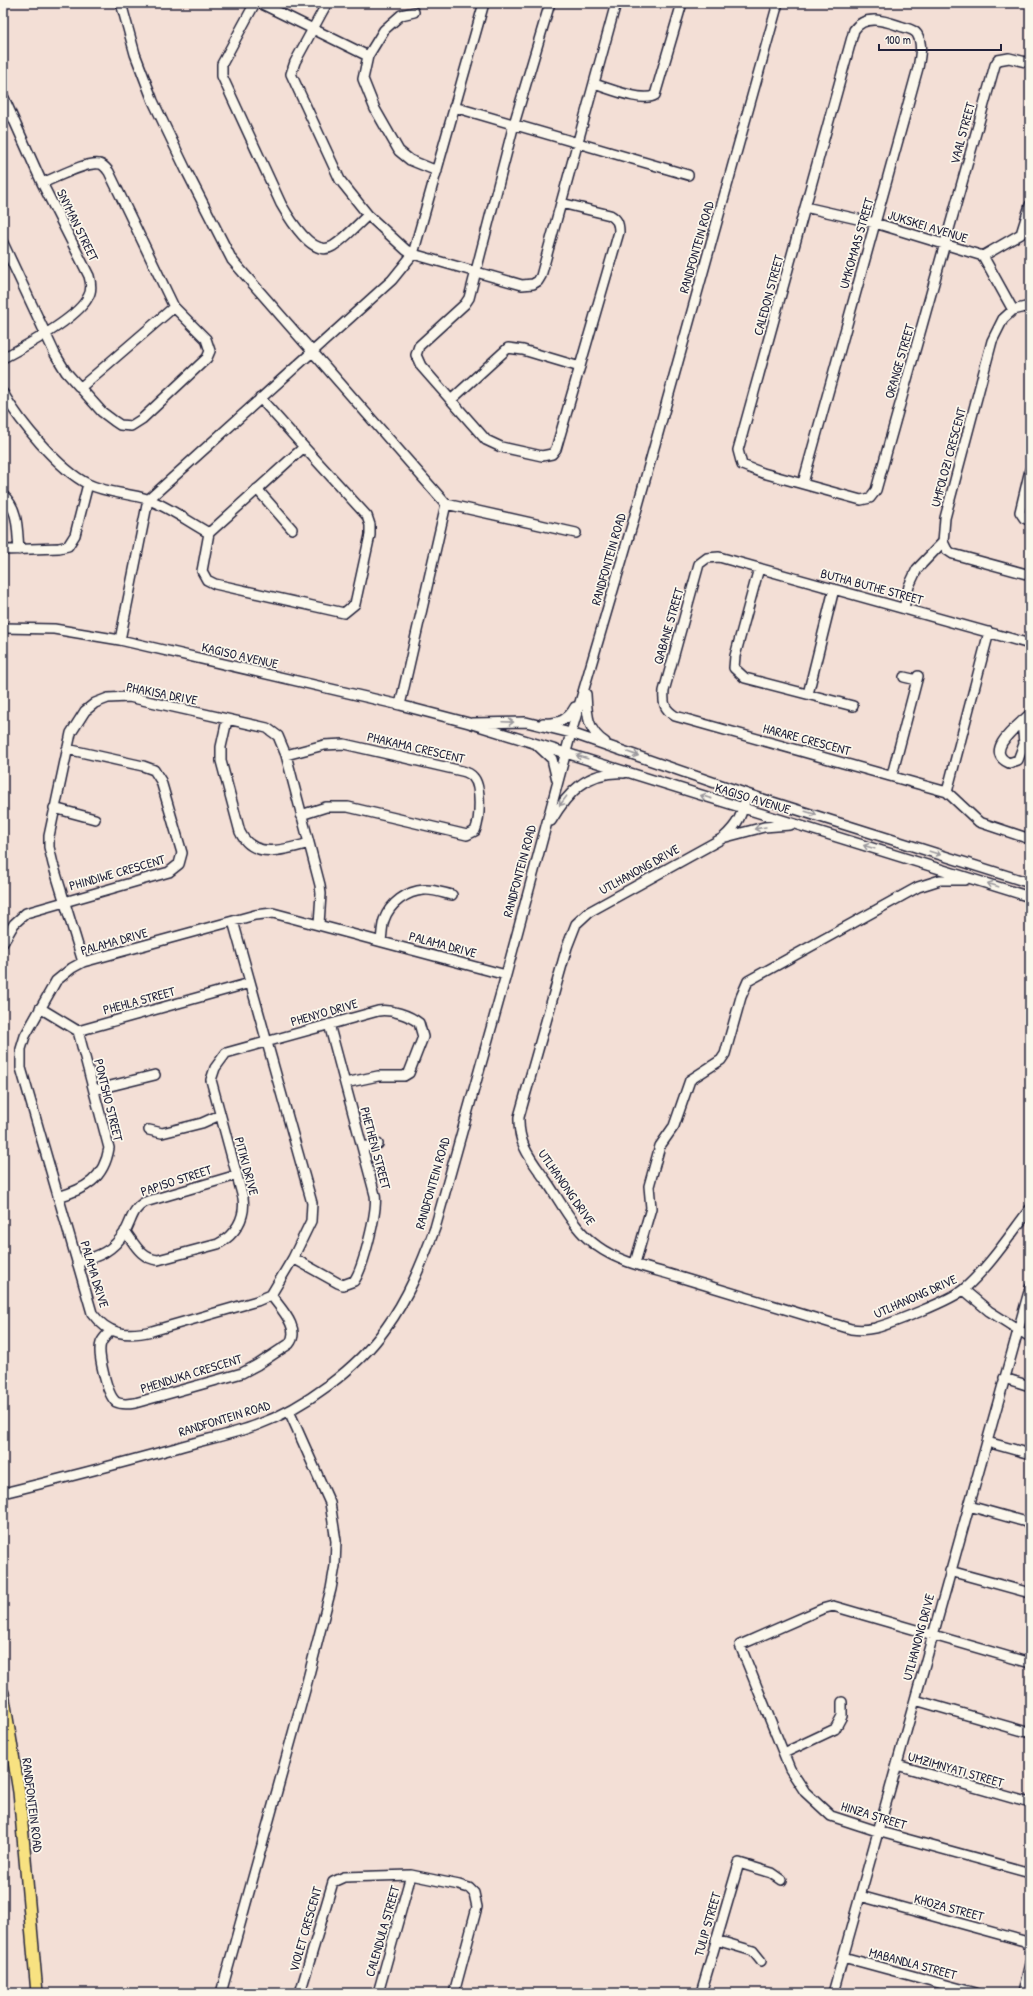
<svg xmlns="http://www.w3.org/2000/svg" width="1033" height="1996" viewBox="0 0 1033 1996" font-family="'Patrick Hand',sans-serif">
<rect width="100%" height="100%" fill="#f3dfd6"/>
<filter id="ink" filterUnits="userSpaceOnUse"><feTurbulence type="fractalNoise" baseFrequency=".025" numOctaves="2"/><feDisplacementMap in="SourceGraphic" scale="8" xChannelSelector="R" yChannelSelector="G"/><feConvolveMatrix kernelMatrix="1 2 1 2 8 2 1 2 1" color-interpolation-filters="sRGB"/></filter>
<g filter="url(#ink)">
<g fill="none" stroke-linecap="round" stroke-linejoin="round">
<defs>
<path id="minor" d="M 121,3 L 135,54 L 153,101 L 186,170 L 232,260 L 446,504 L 400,705
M 255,3 L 222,64 L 222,76 L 281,204 C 289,218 313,259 333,246 C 346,238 357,225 368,215
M 260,3 L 368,56
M 327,3 L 295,62 L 291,74 L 340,180 L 368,215 L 406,250 L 413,254 L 522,285 L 533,284 L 538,281 L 541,276 L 616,3
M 550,3 L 514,124 L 469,298 L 465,304 L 419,346 L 416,355 L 421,366 L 486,440 L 501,447 L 542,456 L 552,454 L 556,449 L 619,232 C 619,223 617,219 610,215 L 561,203
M 414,12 L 401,15 L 384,30 L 368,56 L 363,79 L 375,109 L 399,151 L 410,160 L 437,171
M 594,84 C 608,88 643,103 655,95 L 682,3
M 4,98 L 42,183
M 454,107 L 688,175
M 805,207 L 875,223 L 983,256 L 1013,310
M 3,243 L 55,354 L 66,372 L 102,412 L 114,421 L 120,425 L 131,426 L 142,419 L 207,358 L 210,351 L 206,339 L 174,307 L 109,172 C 106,168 104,165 100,164 C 86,161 56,178 42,183 L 89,276 C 91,283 92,291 88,297 C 78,318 24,347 3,358
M 983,256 L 1021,234 L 1030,205
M 1030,306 L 1013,310 L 1003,319 L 992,341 L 945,518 L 943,542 L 947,550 L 953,554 L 1030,575
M 80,388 L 174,307
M 3,393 C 20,422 58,469 88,484 C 106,493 128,493 147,499 C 169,507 189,522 209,533
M 260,398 L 304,447
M 451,400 L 508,348 L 523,350 L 580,367
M 304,447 L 367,516 L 370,525 L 370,535 L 355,604 L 344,613 L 215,584 L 207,580 L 202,571 L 209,533 Z
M 1030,470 L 1020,512 L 1024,518 L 1030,521
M 803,483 L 918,68 C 920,57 923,44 917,34 C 914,29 905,28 900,26 C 885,21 865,14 854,30 L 738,450 L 742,465 L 763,473 L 861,500 L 870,498 L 876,490 L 995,65 L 998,60 L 1009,58 L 1030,63
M 257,489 L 292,529
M 3,495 C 19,509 17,530 19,550
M 446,504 L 576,533
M 3,550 L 59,548 L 68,546 L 75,535 L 88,484
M 759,568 L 735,656 L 734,668 L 745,678 L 853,706
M 904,608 L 909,586 L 917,569 L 943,542
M 3,628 L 54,629 L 120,640 L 400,705 L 469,723 L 1030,897
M 120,640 L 148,500 L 392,280 L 413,254 L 484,3
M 904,677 L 917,680
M 586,694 C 587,713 587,731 605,742
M 808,694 L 834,589
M 227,720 L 221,747 L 221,761 L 240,832 C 253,860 285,850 309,843
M 1022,721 L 1024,744 L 1018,760 L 1009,763 C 982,751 1019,725 1030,714
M 473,723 L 526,722 L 571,733 L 747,794 L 1030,883
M 543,723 C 559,724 568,720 575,707
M 536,744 L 552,759 L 557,780
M 286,755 L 324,745 L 344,744 L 462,771 C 466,772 470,773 473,777 C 482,786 480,820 475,831 L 467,835 L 348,807 L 326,807 L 301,815
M 892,775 L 918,676
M 947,792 L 675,716 C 664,709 663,703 664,691 L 699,564 L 707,558 L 719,557 L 1030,644
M 947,792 L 989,632
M 947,792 L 979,822 L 1030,839
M 747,794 C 742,814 739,824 723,838 L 589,912 L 576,924 L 567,947 L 519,1117 C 518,1146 531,1159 547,1182 C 562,1204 575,1231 597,1246 C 620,1263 653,1269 679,1277 C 737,1295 794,1312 851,1329 C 859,1330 867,1330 875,1328 C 893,1323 952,1300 964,1289 C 989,1267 1010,1235 1030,1209
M 54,808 L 95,819
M 551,821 C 568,792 587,771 624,773
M 726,837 L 764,827 L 790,825
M 233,921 L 312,1203 L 311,1221 L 293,1258 L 271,1295 L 257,1301 L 152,1331 C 127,1337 108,1335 92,1313 L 21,1068 L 21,1049 L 25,1036 L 56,981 L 72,968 L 83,962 L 255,915 L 273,913 L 506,975
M 381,941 C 382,934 382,926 384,920 C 390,903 407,891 424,890 C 433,889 443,893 452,895
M 3,943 L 14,924 L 26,913 L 169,872 L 179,864 L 182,853 L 161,781 L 154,770 L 143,766 L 67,749
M 83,962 L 53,864 L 49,847 L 49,836 L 71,733 L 85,711 L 95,703 L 108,698 L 129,697 L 267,728 L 278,736 L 286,755 L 320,885 L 321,894 L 319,924
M 40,1008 L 78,1031 L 250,983
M 94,1090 L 155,1075
M 149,1130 L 162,1133 L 202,1123 L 220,1115
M 363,1147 L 378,1144
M 58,1197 C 85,1189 104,1179 109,1148 L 78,1031
M 125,1231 C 134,1243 141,1259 158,1260 L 218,1244 C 235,1235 246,1218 243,1198 L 211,1080 L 215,1068 L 226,1053 L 378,1011 C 391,1009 409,1015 419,1023 L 423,1037 L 409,1073 L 404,1076 L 378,1076 L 345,1083
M 293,1258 L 338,1283 L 343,1285 L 354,1281 C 363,1269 378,1210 375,1195 L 329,1024
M 77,1263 C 99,1256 112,1252 125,1232 C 132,1220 132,1209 145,1202 L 237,1175
M 635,1263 L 651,1208 L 649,1186 L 660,1146 L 674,1126 L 690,1080 L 721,1060 L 725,1054 L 741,997 L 748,981 L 918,887 L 940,880 L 965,880
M 964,1290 L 989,1311 L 1030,1337
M 111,1330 C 108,1334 103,1338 101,1343 C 97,1353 107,1395 116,1402 C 122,1405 129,1404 135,1403 L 242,1373 L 257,1365 L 289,1344 C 302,1329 280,1308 271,1295
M 1004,1378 L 1030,1386
M 987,1442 L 1030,1454
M 3,1493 C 61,1479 118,1464 176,1448 C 202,1440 231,1435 257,1425 C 304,1408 357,1369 386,1328 C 408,1298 422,1263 435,1228 L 506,975 L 571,733 L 638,505 L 778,3
M 969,1506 L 1030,1523
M 950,1571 L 1030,1593
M 1030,1663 L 833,1606 L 822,1609 L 740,1645 L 790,1769 L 805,1792 L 831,1816 L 877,1831 L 1030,1873
M 915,1700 L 1030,1733
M 784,1753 L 835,1729 L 842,1716 L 842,1702
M 897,1765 L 1030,1803
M 860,1896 L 1024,1941 L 1030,1947
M 716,1940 L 753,1951 L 761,1961
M 843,1957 L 976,1993
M 221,1993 L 305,1690 L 331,1589 L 335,1566 L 336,1541 L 330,1503 L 289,1411
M 300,1993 L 333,1882 L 344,1877 L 411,1875 L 459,1885 L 469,1888 L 474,1893 L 477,1907 L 454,1993
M 378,1993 L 411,1875
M 701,1993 L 739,1863 L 772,1873 L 782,1880
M 833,1993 L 1030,1288
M 1023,1993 L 1030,1963"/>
<path id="major" d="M 3,1693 L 19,1792 L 37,1993"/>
</defs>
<use href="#minor" stroke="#22223b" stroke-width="12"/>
<use href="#major" stroke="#22223b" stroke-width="14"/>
<use href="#minor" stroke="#fbf7ec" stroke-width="9"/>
<use href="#major" stroke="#f8e281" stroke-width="11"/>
</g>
<defs><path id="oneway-shaft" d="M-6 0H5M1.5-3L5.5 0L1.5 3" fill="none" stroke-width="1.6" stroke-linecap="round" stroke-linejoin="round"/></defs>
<g stroke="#99979c">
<use href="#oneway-shaft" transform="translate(508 722) rotate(2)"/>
<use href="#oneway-shaft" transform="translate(633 754) rotate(19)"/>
<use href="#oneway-shaft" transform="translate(582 757) rotate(-163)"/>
<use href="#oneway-shaft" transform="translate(706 797) rotate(-163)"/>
<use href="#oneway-shaft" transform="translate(563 801) rotate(127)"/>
<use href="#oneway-shaft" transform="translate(811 813) rotate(17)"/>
<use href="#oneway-shaft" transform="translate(760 828) rotate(170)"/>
<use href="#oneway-shaft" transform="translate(869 847) rotate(-163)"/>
<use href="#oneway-shaft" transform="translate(935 853) rotate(18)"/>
<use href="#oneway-shaft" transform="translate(993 885) rotate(-162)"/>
</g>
</g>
<g text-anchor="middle" stroke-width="3.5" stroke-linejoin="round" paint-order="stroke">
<g font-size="13" fill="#22223b" stroke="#fbf7ec">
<text transform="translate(962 133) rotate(-75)" y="5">VAAL STREET</text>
<text transform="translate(78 225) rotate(64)" y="5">SNYMAN STREET</text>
<text transform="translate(928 226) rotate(17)" y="5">JUKSKEI AVENUE</text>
<text transform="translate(856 243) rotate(-74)" y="5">UMKOMAAS STREET</text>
<text transform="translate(696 247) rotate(-74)" y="5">RANDFONTEIN ROAD</text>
<text transform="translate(768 295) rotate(-75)" y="5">CALEDON STREET</text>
<text transform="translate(899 361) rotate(-74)" y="5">ORANGE STREET</text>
<text transform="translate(948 457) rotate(-75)" y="5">UMFOLOZI CRESCENT</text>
<text transform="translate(608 559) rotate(-74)" y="5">RANDFONTEIN ROAD</text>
<text transform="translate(872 586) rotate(15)" y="5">BUTHA BUTHE STREET</text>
<text transform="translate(668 626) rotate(-74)" y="5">QABANE STREET</text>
<text transform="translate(240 655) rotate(13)" y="5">KAGISO AVENUE</text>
<text transform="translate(162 693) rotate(11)" y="5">PHAKISA DRIVE</text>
<text transform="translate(807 739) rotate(15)" y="5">HARARE CRESCENT</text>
<text transform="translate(416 747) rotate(13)" y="5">PHAKAMA CRESCENT</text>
<text transform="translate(753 798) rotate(17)" y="5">KAGISO AVENUE</text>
<text transform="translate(639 869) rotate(-29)" y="5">UTLHANONG DRIVE</text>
<text transform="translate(519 871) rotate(-75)" y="5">RANDFONTEIN ROAD</text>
<text transform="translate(117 872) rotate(-16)" y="5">PHINDIWE CRESCENT</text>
<text transform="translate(114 941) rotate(-16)" y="5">PALAMA DRIVE</text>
<text transform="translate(443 944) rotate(15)" y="5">PALAMA DRIVE</text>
<text transform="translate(139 1000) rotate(-15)" y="5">PHEHLA STREET</text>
<text transform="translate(324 1012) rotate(-16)" y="5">PHENYO DRIVE</text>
<text transform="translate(109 1100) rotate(76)" y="5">PONTSHO STREET</text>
<text transform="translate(376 1148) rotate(75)" y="5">PHETHENI STREET</text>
<text transform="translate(247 1166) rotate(75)" y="5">PITIKI DRIVE</text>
<text transform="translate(176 1180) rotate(-18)" y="5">PAPISO STREET</text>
<text transform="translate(432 1183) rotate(-74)" y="5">RANDFONTEIN ROAD</text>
<text transform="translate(567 1187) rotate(55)" y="5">UTLHANONG DRIVE</text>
<text transform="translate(95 1274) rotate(73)" y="5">PALAMA DRIVE</text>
<text transform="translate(915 1296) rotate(-24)" y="5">UTLHANONG DRIVE</text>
<text transform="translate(191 1373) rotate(-17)" y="5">PHENDUKA CRESCENT</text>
<text transform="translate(224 1418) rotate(-17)" y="5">RANDFONTEIN ROAD</text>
<text transform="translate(918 1637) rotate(-75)" y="5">UTLHANONG DRIVE</text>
<text transform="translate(956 1769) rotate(16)" y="5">UMZIMNYATI STREET</text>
<text transform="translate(33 1805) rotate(83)" y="5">RANDFONTEIN ROAD</text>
<text transform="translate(874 1815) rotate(17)" y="5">HINZA STREET</text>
<text transform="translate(949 1907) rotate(15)" y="5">KHOZA STREET</text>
<text transform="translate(707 1924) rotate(-74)" y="5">TULIP STREET</text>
<text transform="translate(305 1929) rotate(-74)" y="5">VIOLET CRESCENT</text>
<text transform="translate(382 1931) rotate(-74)" y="5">CALENDULA STREET</text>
<text transform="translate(913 1963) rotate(15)" y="5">MABANDLA STREET</text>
</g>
</g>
<rect width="1033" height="1996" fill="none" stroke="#fbf7ec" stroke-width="16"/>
<rect x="8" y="8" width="1017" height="1980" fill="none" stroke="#22223b" stroke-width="1.5" filter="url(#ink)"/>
<path d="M879 44v6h122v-6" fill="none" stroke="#22223b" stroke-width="2"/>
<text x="885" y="44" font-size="12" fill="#22223b" stroke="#fbf7ec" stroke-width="3" paint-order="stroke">100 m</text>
</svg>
